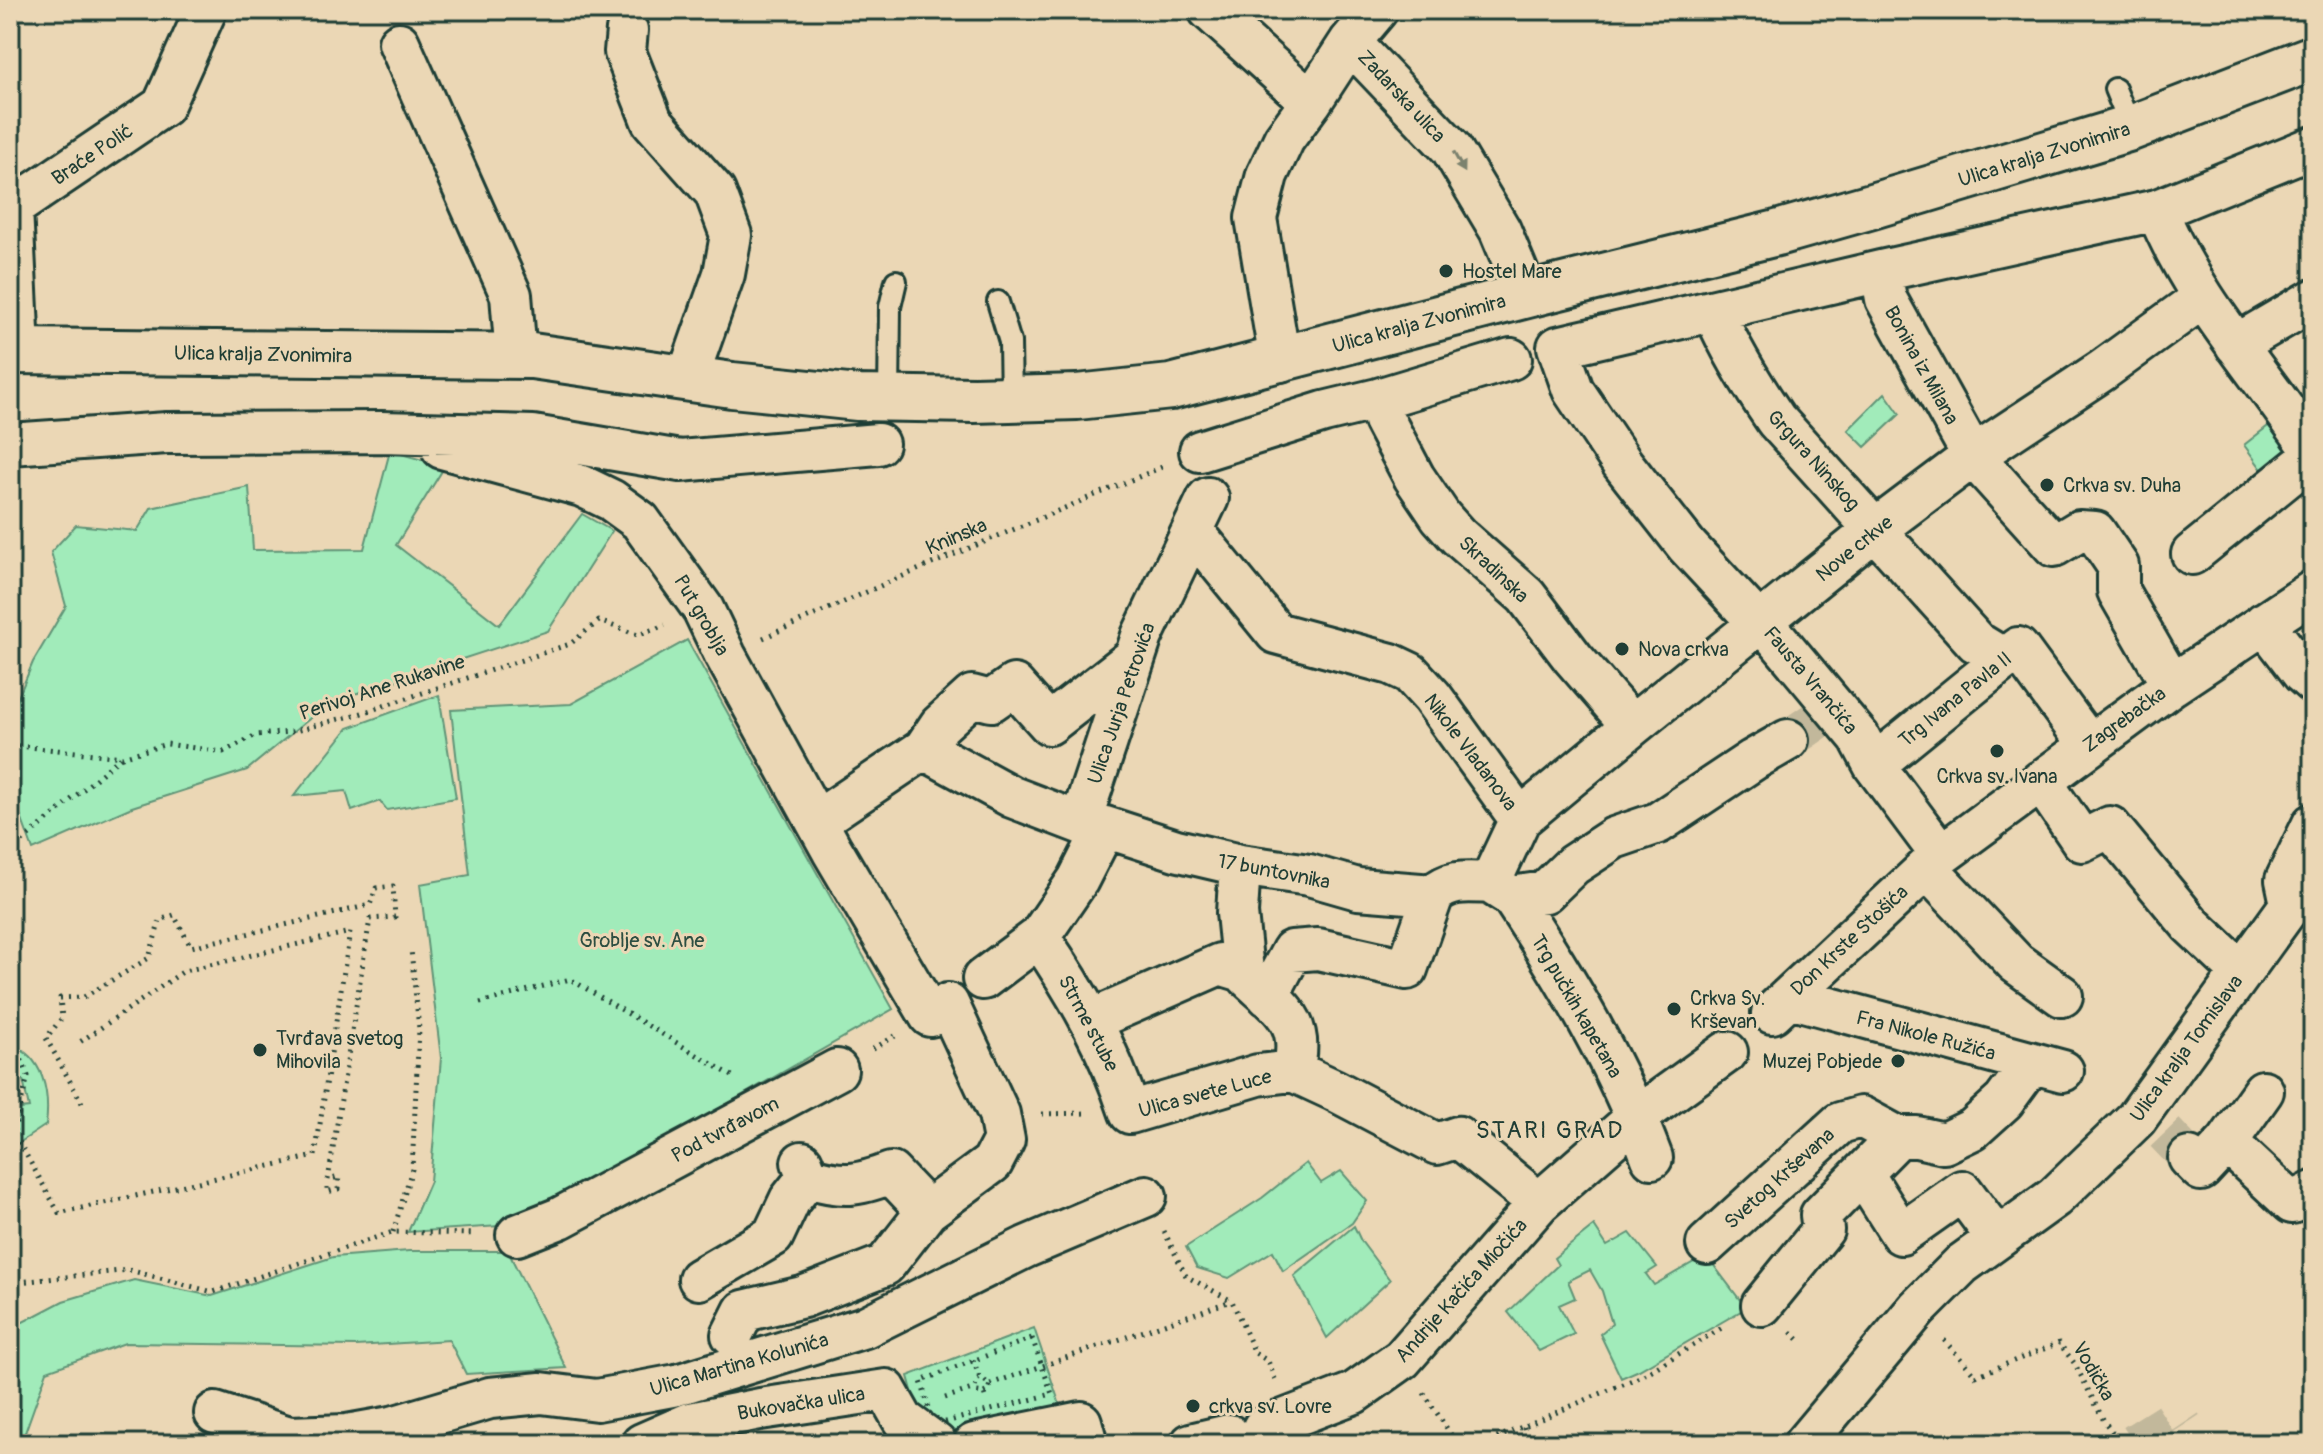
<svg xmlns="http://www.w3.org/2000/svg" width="2323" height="1454" viewBox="0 0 2323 1454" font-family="Pangolin,sans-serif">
<rect width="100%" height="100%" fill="#ebd7b5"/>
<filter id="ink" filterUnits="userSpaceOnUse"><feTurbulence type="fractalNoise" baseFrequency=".0125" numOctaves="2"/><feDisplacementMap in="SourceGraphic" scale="16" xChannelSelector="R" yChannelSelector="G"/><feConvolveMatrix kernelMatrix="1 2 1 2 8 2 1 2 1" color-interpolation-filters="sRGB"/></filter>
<g filter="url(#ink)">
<path fill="#a1ebba" stroke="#609477" stroke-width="2" d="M 1885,393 L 1900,414 L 1865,447 L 1848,430 Z
M 2272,423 L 2298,457 L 2269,479 L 2244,445 Z
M 390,451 L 445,466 L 396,545 L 499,625 L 582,514 L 612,531 L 548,631 L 330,702 L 247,770 L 132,807 L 33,850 L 16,803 L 14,707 L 33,662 L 66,606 L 51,552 L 76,525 L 137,531 L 151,508 L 249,487 L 253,550 L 364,549 Z
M 687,640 L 893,1009 L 516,1225 L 408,1232 L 430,1181 L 441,1058 L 420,884 L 470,875 L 451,710 L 571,704 Z
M 439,695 L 456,798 L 387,810 L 380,801 L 352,811 L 346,791 L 294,796 L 348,728 Z
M 10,1045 C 44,1055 50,1094 46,1125 L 10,1149 L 10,1110 L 29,1108 L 23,1080 L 10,1078 Z
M 1306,1163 L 1321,1183 L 1341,1171 L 1367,1201 L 1352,1223 L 1283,1271 L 1273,1251 L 1229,1278 L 1197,1268 L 1186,1247 L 1262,1198 Z
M 1354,1226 L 1361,1241 L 1390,1280 L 1327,1338 L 1294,1276 Z
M 1594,1226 L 1607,1246 L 1630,1233 L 1657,1267 L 1646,1274 L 1654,1285 L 1706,1255 L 1746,1308 L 1639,1370 L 1621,1378 L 1600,1334 L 1612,1324 L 1602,1291 L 1590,1270 L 1568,1281 L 1575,1298 L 1559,1305 L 1574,1334 L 1539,1351 L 1508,1312 L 1558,1265 L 1554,1258 Z
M 409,1251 L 508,1251 L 566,1368 L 466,1374 L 449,1340 L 356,1346 L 125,1343 L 47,1371 L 21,1444 L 10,1444 L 10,1322 L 23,1322 L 63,1301 L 134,1280 L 212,1296 L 333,1257 Z
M 1034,1328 L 1060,1405 L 925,1438 L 908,1376 Z"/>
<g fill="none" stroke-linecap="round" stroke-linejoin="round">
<path stroke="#c2b89b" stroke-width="40" stroke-dasharray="40 20" stroke-linecap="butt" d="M 1788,740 L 1820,718
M 2165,1133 L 2189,1158
M 2134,1444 L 2177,1417 L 2183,1426"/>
<defs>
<path id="lane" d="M 2115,89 L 2131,128
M 998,302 L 1010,342 L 1011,399
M 889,399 L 890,307 L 896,281"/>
<path id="street" d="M 1209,10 L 1311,102 L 1350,42 L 1377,10
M 627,30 L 625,52 L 652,121 L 715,192 L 731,235 L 724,274 L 687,379
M 1350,42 L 1451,148 L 1500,230 L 1527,295
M 399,43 L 511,295 L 516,356
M 2157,210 C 2193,300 2260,371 2313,451
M 1881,271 L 1886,299 L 1973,456 L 2054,546 L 2079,531 L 2095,532 L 2118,566 L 2118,591 L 2172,685
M 1714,312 C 1731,351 1752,385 1776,420 L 1976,642 L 2004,659
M 2236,345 L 2313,300
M 19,351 L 12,208 L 163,106 L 206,10
M 1280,361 L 1256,218 L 1267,175 L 1284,139 L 1311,102
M 1378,399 L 1384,420 L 1414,477 L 1441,517 L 1458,536 L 1526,596 L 1573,658 L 1632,726
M 10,444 L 167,433 L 381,432 L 533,436 L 680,461 L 878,444
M 442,448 L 582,486 L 611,500 L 640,521 L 703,609 L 725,655 L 832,850 L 930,1016
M 1200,451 L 1324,412 L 1378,399 L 1511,359
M 1193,531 L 1276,633 L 1391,664 L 1410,673 L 1432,697 L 1520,819
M 2192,554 L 2313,456
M 2264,623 L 2303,674 L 2313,683
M 1788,740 L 1753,760 L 1658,823 L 1614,838 L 1573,865 L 1545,892 L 1512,897 L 1490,883 L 1520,819 L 1632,726 L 1876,529 L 1973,456 L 2103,370 L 2202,298
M 924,749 L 940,725 L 972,696 L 991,701 L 1014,685 L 1049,724 L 1135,657
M 1874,765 L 2018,648 L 2089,745
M 2041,781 L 2082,841 L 2110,827 L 2191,925 L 2241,972
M 817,821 L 924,749 L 1012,797 L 1080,823 L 1105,827 L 1176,850 L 1240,865 L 1309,875 L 1358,889 L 1433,895 C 1450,879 1468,882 1490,883
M 1080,823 L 1142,636 L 1208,498
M 1941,855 L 2172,685 L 2313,591
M 1512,897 C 1567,980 1617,1064 1652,1158
M 1039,937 C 1079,995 1108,1047 1130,1113 L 1258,1075 L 1293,1071 L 1334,1090 L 1437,1144 L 1458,1137 L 1539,1203
M 1248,977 C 1281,1008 1306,1021 1293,1071
M 983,979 L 1039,937 L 1078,880 L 1105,827
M 1268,996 L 1292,951 L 1318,949 L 1407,969 L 1433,895
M 2062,996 L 2016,963 L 1934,876 L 1929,866 L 1941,855 L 1874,765 L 1859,737 L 1763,622 L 1752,616 L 1687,546 L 1622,463 L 1573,390 L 1558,347 L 1881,271 L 2157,210 L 2313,147
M 1789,997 L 2063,1071
M 1772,1013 L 1929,866
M 1092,1020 L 1220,964 L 1243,971 L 1237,913 L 1240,865
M 2227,1142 L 2263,1091
M 2189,1158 L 2201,1170 L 2227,1142 L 2292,1203 L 2313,1192
M 802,1162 L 808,1177 C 843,1188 857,1186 891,1173 L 927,1211
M 1863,1174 L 1901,1234 L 1962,1191 L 1997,1238
M 517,1235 L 560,1218 L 837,1070
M 1707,1244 L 1840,1123 L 1861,1117 L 1898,1137
M 699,1279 L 773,1236 L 790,1200 L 808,1177
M 1762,1305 L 1823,1230 L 1821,1215 L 1898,1137 L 1917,1137 L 1944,1143 L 1973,1129 L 2004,1101 L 2031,1064
M 732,1335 L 744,1311 L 803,1297 L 885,1265 L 927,1211 L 992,1163 L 1004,1140 L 999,1114 L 948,1004
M 215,1413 L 289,1437 L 347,1435 L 392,1427 L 490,1398 L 541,1393 L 597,1400 L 677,1385 L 865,1327 L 1026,1247 L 1146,1196
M 1263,1428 L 1354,1393 L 1402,1359 L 1539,1203 L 1637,1117 L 1727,1052
M 642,1444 L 690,1423 L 760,1409 L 886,1390 L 903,1420 L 936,1444
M 974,1444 L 1081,1422 L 1087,1444
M 1191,1444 L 1229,1435
M 1804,1444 L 1917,1309 L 1962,1264 L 2055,1197 L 2136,1119 L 2291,904 L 2286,880 L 2313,824"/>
<path id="secondary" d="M 10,351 L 532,356 L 732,385 L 858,398 L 974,400 L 1077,397 L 1171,387 L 1527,295 L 1777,233 L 1872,206 L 2131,128 L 2313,58"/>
</defs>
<use href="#lane" stroke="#1f3d34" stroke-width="26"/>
<use href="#street" stroke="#1f3d34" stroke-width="46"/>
<use href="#secondary" stroke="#1f3d34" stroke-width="50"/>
<path stroke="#1f3d34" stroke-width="5" stroke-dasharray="2 6" stroke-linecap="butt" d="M 763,638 L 889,582 L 1162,467
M 10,745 L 122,757 L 167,744 L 223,752 L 256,735 L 291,732 L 362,713 L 570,644 L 599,621 L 638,635 L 665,625
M 10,852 L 121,757
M 480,1003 L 570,979 L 734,1077
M 10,1030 L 28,1076 L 10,1146
M 873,1049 L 895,1036
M 82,1103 L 46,1038 L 62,1018 L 60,998 L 84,997 L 149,958 L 160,920 L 174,915 L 191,947 L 370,905 L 376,888 L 393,886 L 395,917 L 370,919 L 328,1180 L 339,1177 L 338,1189 L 327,1192 L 327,1187
M 1042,1114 L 1088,1113
M 15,1135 L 59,1213 L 315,1156 L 350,932 L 184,971 L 77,1044
M 1164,1231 L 1186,1276 L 1232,1301 L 1255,1353 L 1268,1361 L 1275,1379
M 393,1232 L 412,1169 L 419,1029 L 411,950
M 10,1283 L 129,1270 L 213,1292 L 393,1232 L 476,1234
M 1791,1332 L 1800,1341
M 1032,1338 L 1052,1394 L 934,1425 L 921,1381 Z
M 1944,1340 L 1976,1376 L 2059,1343 L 2075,1364 L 2104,1421 L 2121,1444
M 973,1360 L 980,1378
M 990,1384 L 1231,1301
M 984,1393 L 988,1391 L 990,1384 L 980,1378 L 977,1380 L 975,1388 L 977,1392 L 984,1393 L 986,1399
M 1424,1393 L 1457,1444
M 945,1398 L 975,1388
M 1524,1427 L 1529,1444
M 1482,1444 L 1642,1376 L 1725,1326"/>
<use href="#lane" stroke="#ebd7b5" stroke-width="20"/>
<use href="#street" stroke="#ebd7b5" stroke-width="40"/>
<use href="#secondary" stroke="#ebd7b5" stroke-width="44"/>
</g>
<defs><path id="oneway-solid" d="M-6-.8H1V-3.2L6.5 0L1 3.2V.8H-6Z" transform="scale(2)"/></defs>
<use fill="#7b826e" href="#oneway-solid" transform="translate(1459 162) rotate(61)"/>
</g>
<g fill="#1f3d34" stroke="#ebd7b5" stroke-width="3">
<circle cx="1446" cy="271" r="8"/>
<circle cx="2047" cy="485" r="8"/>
<circle cx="1622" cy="649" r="8"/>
<circle cx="1997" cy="751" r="8"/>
<circle cx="1674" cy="1009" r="8"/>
<circle cx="260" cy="1050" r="8"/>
<circle cx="1898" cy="1061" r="8"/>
<circle cx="1193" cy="1406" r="8"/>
</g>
<g text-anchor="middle" stroke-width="6" stroke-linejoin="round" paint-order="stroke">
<g font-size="20" fill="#1f3d34" stroke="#ebd7b5">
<text transform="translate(1402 96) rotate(47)" y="7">Zadarska ulica</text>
<text transform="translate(92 154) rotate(-34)" y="7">Braće Polić</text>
<text transform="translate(2044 154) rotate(-17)" y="7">Ulica kralja Zvonimira</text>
<text transform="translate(1419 323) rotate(-15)" y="7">Ulica kralja Zvonimira</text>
<text transform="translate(263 354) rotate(1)" y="7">Ulica kralja Zvonimira</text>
<text transform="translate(1922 365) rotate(61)" y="7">Bonina iz Milana</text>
<text transform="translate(1814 460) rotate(48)" y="7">Grgura Ninskog</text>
<text transform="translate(956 536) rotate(-23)" y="7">Kninska</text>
<text transform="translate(1854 548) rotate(-39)" y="7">Nove crkve</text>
<text transform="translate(1494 569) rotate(43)" y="7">Skradinska</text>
<text transform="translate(702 615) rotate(60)" y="7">Put groblja</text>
<text transform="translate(1811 680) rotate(50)" y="7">Fausta Vrančića</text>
<text transform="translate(382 687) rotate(-18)" y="7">Perivoj Ane Rukavine</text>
<text transform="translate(1955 699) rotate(-39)" y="7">Trg Ivana Pavla II</text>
<text transform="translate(1121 703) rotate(-71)" y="7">Ulica Jurja Petrovića</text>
<text transform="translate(2124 719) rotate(-36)" y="7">Zagrebačka</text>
<text transform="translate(1471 752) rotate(53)" y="7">Nikole Vladanova</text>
<text transform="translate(1274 871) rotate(11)" y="7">17 buntovnika</text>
<text transform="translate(1849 940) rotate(-43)" y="7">Don Krste Stošića</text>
<text transform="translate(1577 1006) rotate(60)" y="7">Trg pučkih kapetana</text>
<text transform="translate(1089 1023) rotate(62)" y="7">Strme stube</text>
<text transform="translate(1926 1035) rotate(15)" y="7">Fra Nikole Ružića</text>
<text transform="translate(2186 1048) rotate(-54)" y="7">Ulica kralja Tomislava</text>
<text transform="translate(1205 1093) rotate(-15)" y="7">Ulica svete Luce</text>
<text transform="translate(725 1129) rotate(-28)" y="7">Pod tvrđavom</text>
<text transform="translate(1779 1178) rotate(-42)" y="7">Svetog Krševana</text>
<text transform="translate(1461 1290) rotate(-48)" y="7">Andrije Kačića Miočića</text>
<text transform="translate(739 1364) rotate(-16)" y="7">Ulica Martina Kolunića</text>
<text transform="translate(2094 1371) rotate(60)" y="7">Vodička</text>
<text transform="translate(801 1403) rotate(-9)" y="7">Bukovačka ulica</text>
</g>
<g font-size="20" fill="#1f3d34" stroke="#ebd7b5" text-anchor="start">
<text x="1462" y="278">Hostel Mare</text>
<text x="2063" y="492">Crkva sv. Duha</text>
<text x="1638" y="656">Nova crkva</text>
<text x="1997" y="783" text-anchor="middle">Crkva sv. Ivana</text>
<text x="1690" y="1005">Crkva Sv.<tspan x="1690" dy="23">Krševan</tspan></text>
<text x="276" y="1045">Tvrđava svetog<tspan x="276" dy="23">Mihovila</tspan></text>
<text x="1882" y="1068" text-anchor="end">Muzej Pobjede</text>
<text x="1209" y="1413">crkva sv. Lovre</text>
</g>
<g font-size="20" fill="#2c4e41" stroke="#ebd7b5">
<text x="642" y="947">Groblje sv. Ane</text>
</g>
<g font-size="24" letter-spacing="2" fill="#1f3d34" stroke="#ebd7b5">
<text x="1550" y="1138">STARI GRAD</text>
</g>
</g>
<rect width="2323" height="1454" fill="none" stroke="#ebd7b5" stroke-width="40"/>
<rect x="20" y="20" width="2283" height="1414" fill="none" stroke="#1f3d34" stroke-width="3" filter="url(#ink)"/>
</svg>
